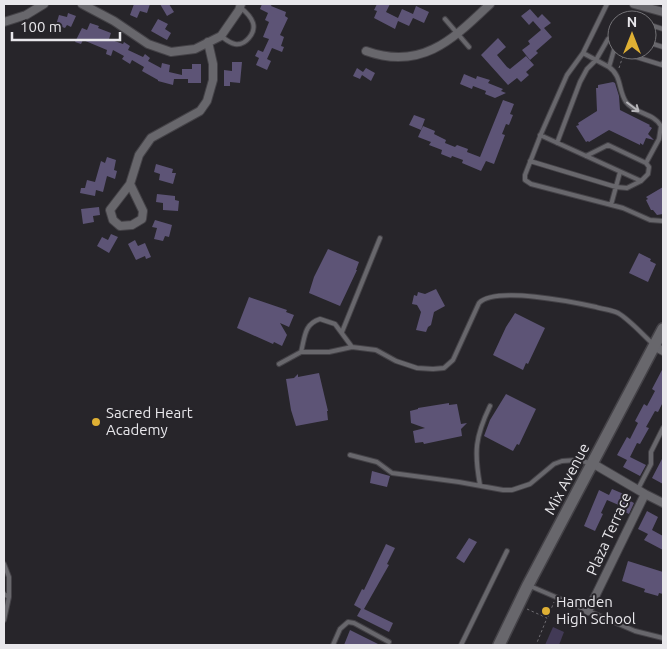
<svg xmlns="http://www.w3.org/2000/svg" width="667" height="649" viewBox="0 0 667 649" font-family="Ubuntu,sans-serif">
<rect width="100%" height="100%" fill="#27252a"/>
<path fill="#423a56" d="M 553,627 L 564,632 L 559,645 L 545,645 Z"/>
<path fill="#5d5476" d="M 134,4 L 150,4 L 147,13 L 140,11 L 137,18 L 130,15 Z
M 160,4 L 169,4 L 174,12 L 167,16 Z
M 262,4 L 272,4 L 271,6 L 286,12 L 285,16 L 288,18 L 280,35 L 284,37 L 281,46 L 284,47 L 282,52 L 272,48 L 267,59 L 271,61 L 267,70 L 256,65 L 259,58 L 255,56 L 258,50 L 263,52 L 269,39 L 263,37 L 269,22 L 265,20 L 268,13 L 260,9 Z
M 377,4 L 390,4 L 386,12 L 398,18 L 402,9 L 413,14 L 416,6 L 429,12 L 424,23 L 413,18 L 409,26 L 398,21 L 395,29 L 374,18 L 377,11 L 374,10 Z
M 530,9 L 538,18 L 542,14 L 551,23 L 544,28 L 552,37 L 536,51 L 538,53 L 530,60 L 522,50 L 530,44 L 528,41 L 541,30 L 533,21 L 529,25 L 521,16 Z
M 68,13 L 76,16 L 71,27 L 67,25 L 65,28 L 56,25 L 59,15 L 67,17 Z
M 158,19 L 168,24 L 165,29 L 171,33 L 167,40 L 151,31 Z
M 90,23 L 99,26 L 98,28 L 111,33 L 109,39 L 123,44 L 124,42 L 130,46 L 128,50 L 143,57 L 145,54 L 150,58 L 148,61 L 161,68 L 162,63 L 170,65 L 169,72 L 182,75 L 182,69 L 192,69 L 192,64 L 201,64 L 201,83 L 188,83 L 188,79 L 174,79 L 173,85 L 158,81 L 158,80 L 142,71 L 144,67 L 132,60 L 130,64 L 122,59 L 124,56 L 113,50 L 111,56 L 106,54 L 107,50 L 83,40 L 81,44 L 75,42 L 82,28 L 87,30 Z
M 498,38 L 506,47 L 497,55 L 507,67 L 510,69 L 526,56 L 534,65 L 526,72 L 529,75 L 521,82 L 517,78 L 508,85 L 481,55 Z
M 232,62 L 242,62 L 240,83 L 230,82 L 230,86 L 224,86 L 224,70 L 232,71 Z
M 357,68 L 363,72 L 366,68 L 375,73 L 371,81 L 362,75 L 360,79 L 353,76 Z
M 464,74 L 476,79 L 477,76 L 490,80 L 488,83 L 503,89 L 501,91 L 506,93 L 495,98 L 485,94 L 486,91 L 473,86 L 472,89 L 460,84 Z
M 613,82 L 615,83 L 619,96 L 620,110 L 650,125 L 649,126 L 652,128 L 648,134 L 654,140 L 646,138 L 643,145 L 640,143 L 640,145 L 609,130 L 589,142 L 588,141 L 586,142 L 576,126 L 579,125 L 578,123 L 597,111 L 596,88 L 598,88 L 598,85 Z
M 503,100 L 514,104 L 510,114 L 513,115 L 509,125 L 506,124 L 502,134 L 505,135 L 494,164 L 486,161 L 481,171 L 462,163 L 463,160 L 452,156 L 451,158 L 441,154 L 442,150 L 429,145 L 431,142 L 418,137 L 423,126 L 435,131 L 434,134 L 446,140 L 445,143 L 455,147 L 457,145 L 468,149 L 467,152 L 480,157 Z
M 414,115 L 425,119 L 421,130 L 409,125 Z
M 107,157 L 116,160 L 114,170 L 117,171 L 115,179 L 107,176 L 103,192 L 96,190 L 95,196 L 80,193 L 81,188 L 85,188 L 87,180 L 95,182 L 101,161 L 105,163 Z
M 156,164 L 173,169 L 172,173 L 176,173 L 173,184 L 159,180 L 160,174 L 154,172 Z
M 663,187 L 663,214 L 657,215 L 653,210 L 651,210 L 646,200 L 648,199 L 646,197 Z
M 157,194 L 175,196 L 175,200 L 179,201 L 178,211 L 163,210 L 163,203 L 156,202 Z
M 99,207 L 100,215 L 93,216 L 94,222 L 83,224 L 81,209 Z
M 155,220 L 172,225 L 169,237 L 165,236 L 163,241 L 154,239 L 157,228 L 152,227 Z
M 111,234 L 118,237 L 109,253 L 97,246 L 102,237 L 108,240 Z
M 135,240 L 138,246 L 145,243 L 151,257 L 146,259 L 145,256 L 136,260 L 128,244 Z
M 328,249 L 359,262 L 356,270 L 357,270 L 340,306 L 309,293 L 314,277 Z
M 639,253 L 651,259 L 650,261 L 656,264 L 648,282 L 629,273 Z
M 436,289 L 445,306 L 434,312 L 431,325 L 428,327 L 426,332 L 416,330 L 421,312 L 417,305 L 412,304 L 414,295 L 417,296 L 418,292 L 425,294 Z
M 249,297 L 287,310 L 286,312 L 294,315 L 289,327 L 280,323 L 287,335 L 282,346 L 274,342 L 273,344 L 237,328 Z
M 515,313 L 545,328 L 528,364 L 526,363 L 523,370 L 493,355 L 506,327 Z
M 663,368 L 663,402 L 658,412 L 655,411 L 646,427 L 649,428 L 640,444 L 637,443 L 630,457 L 646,465 L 640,476 L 623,467 L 627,460 L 617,455 L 627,437 L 630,439 L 638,423 L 635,421 L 644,404 L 647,406 L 655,391 L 652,389 Z
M 319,373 L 328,411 L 327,411 L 328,420 L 296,426 L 291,410 L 286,379 L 294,378 L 298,374 L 298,377 Z
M 506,394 L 536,409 L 519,445 L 517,444 L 513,451 L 484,436 L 490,420 Z
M 449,403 L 449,405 L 457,404 L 461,424 L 467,423 L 461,429 L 462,436 L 424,444 L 423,442 L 415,443 L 413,431 L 425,428 L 411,423 L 410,411 L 418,409 L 418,408 Z
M 663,457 L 663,484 L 652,478 Z
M 372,471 L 390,476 L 387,487 L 370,483 Z
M 612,489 L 626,495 L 625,498 L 634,503 L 629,514 L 619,509 L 621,506 L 607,500 L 601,513 L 603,514 L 595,531 L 584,526 L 599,490 L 609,495 Z
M 647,511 L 658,517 L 652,530 L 663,536 L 663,550 L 644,540 L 648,534 L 638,529 Z
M 469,538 L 477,542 L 464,563 L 456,558 Z
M 386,544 L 395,548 L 387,564 L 389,565 L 364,609 L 393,623 L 389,632 L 357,616 L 361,609 L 354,605 L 362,589 L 364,590 Z
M 628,561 L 663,572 L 663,594 L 659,593 L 658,596 L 644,592 L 645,589 L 622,581 Z
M 350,630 L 380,645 L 344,645 Z"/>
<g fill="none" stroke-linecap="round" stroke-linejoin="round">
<defs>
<path id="lane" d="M 607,4 L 583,53 L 567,75 L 541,134 L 525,175 L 525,180 L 531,184 L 623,208 L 650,220 L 663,221
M 445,19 L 469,47
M 647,24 L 663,29
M 221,36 C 225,39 229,43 235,44 C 245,46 256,33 253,23 C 251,16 245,11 240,7
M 647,42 L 663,47
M 635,50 L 633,56 L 662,65 L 663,63
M 609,67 C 622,76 618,90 626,102 C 635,114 654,113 661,126 L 659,139 L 646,163
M 540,135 L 641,181 L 648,174 L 649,167 L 646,163 L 608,145 L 586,156
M 557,143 L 580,82 L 587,69 L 596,60 L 608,39 L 616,43 L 609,67 L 583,53
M 530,161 L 616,187 L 627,188 L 641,181
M 611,205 L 620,172
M 342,332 L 380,238
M 301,352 C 305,337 304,324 320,319 L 335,324 L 352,347
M 279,364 L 301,352 L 329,352 L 352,347 L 376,350 L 396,361 L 417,368 L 433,369 L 444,368 L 453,360 L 479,303 C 495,286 573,302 596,307 C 602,309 612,310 618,313 C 630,320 643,335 653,344
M 350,455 L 377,462 L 392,473 L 459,482 L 503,490 L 512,490 L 530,484 L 554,464 L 562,461 L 577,460 L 590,463
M 480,485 C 474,452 475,437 490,406
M 638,489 L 651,464 L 651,452 L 663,428
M 4,564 L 9,577 L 9,597
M 530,586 L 635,631 L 663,638
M 4,594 L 9,597 L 4,620
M 333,645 L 340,629 L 348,622 L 354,623 L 389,642
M 461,645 L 507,551"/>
<path id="street" d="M 82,4 L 114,21 L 148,44 L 171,52 L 195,49 L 221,36 L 239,10 L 241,4
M 634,4 L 663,12
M 4,22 L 26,15 L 44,4
M 366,51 C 422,71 453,39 490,4
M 130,184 L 143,211 L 142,219 L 132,225 L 120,226 L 113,220 L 110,210 L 130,184 L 139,155 L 151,138 L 200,111 L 207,101 L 213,80 L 213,64 L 208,42
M 654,346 L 663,351
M 645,494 L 663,503
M 588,611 L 645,494 L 592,463"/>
<path id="secondary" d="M 499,645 L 528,585 L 663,329"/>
</defs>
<use href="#lane" stroke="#444247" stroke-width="6"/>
<use href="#street" stroke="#444247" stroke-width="10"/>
<use href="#secondary" stroke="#444247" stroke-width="14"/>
<path stroke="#6d6b70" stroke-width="1" stroke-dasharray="2.5 2.5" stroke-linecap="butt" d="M 632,20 L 635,12
M 619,68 L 625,50
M 527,609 L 547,618 L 536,645
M 548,617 L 554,602"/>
<use href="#lane" stroke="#68676c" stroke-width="4"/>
<use href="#street" stroke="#68676c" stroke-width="8"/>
<use href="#secondary" stroke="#68676c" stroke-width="11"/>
</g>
<defs><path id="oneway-shaft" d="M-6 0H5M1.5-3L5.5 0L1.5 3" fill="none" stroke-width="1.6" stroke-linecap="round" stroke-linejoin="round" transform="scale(1.25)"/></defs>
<use stroke="#b5b4b8" href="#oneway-shaft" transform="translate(633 107) rotate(37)"/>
<g fill="#dfb034" stroke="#27252a" stroke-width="2">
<circle cx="96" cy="422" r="5"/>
<circle cx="546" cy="611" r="5"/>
</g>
<g text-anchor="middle" stroke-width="4" stroke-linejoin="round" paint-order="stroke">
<g font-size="15" fill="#e8e7eb" stroke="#27252a" text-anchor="start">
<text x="106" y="418">Sacred Heart<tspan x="106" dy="17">Academy</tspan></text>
<text x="556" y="607">Hamden<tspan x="556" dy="17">High School</tspan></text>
</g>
<g font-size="15" fill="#e8e7eb" stroke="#27252a">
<text transform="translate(567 479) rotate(-62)" y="5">Mix Avenue</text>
<text transform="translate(609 534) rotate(-66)" y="5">Plaza Terrace</text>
</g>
</g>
<rect width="667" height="649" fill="none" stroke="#e8e7eb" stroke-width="10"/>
<g transform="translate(632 35)"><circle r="24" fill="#27252a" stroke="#747377"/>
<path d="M0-4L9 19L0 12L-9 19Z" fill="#dfb034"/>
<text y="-8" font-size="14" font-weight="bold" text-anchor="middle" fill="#e8e7eb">N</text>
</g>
<path d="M12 32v8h108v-8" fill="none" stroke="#e8e7eb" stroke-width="2.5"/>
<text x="20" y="32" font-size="15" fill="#e8e7eb" stroke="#27252a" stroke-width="4" paint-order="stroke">100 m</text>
</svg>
